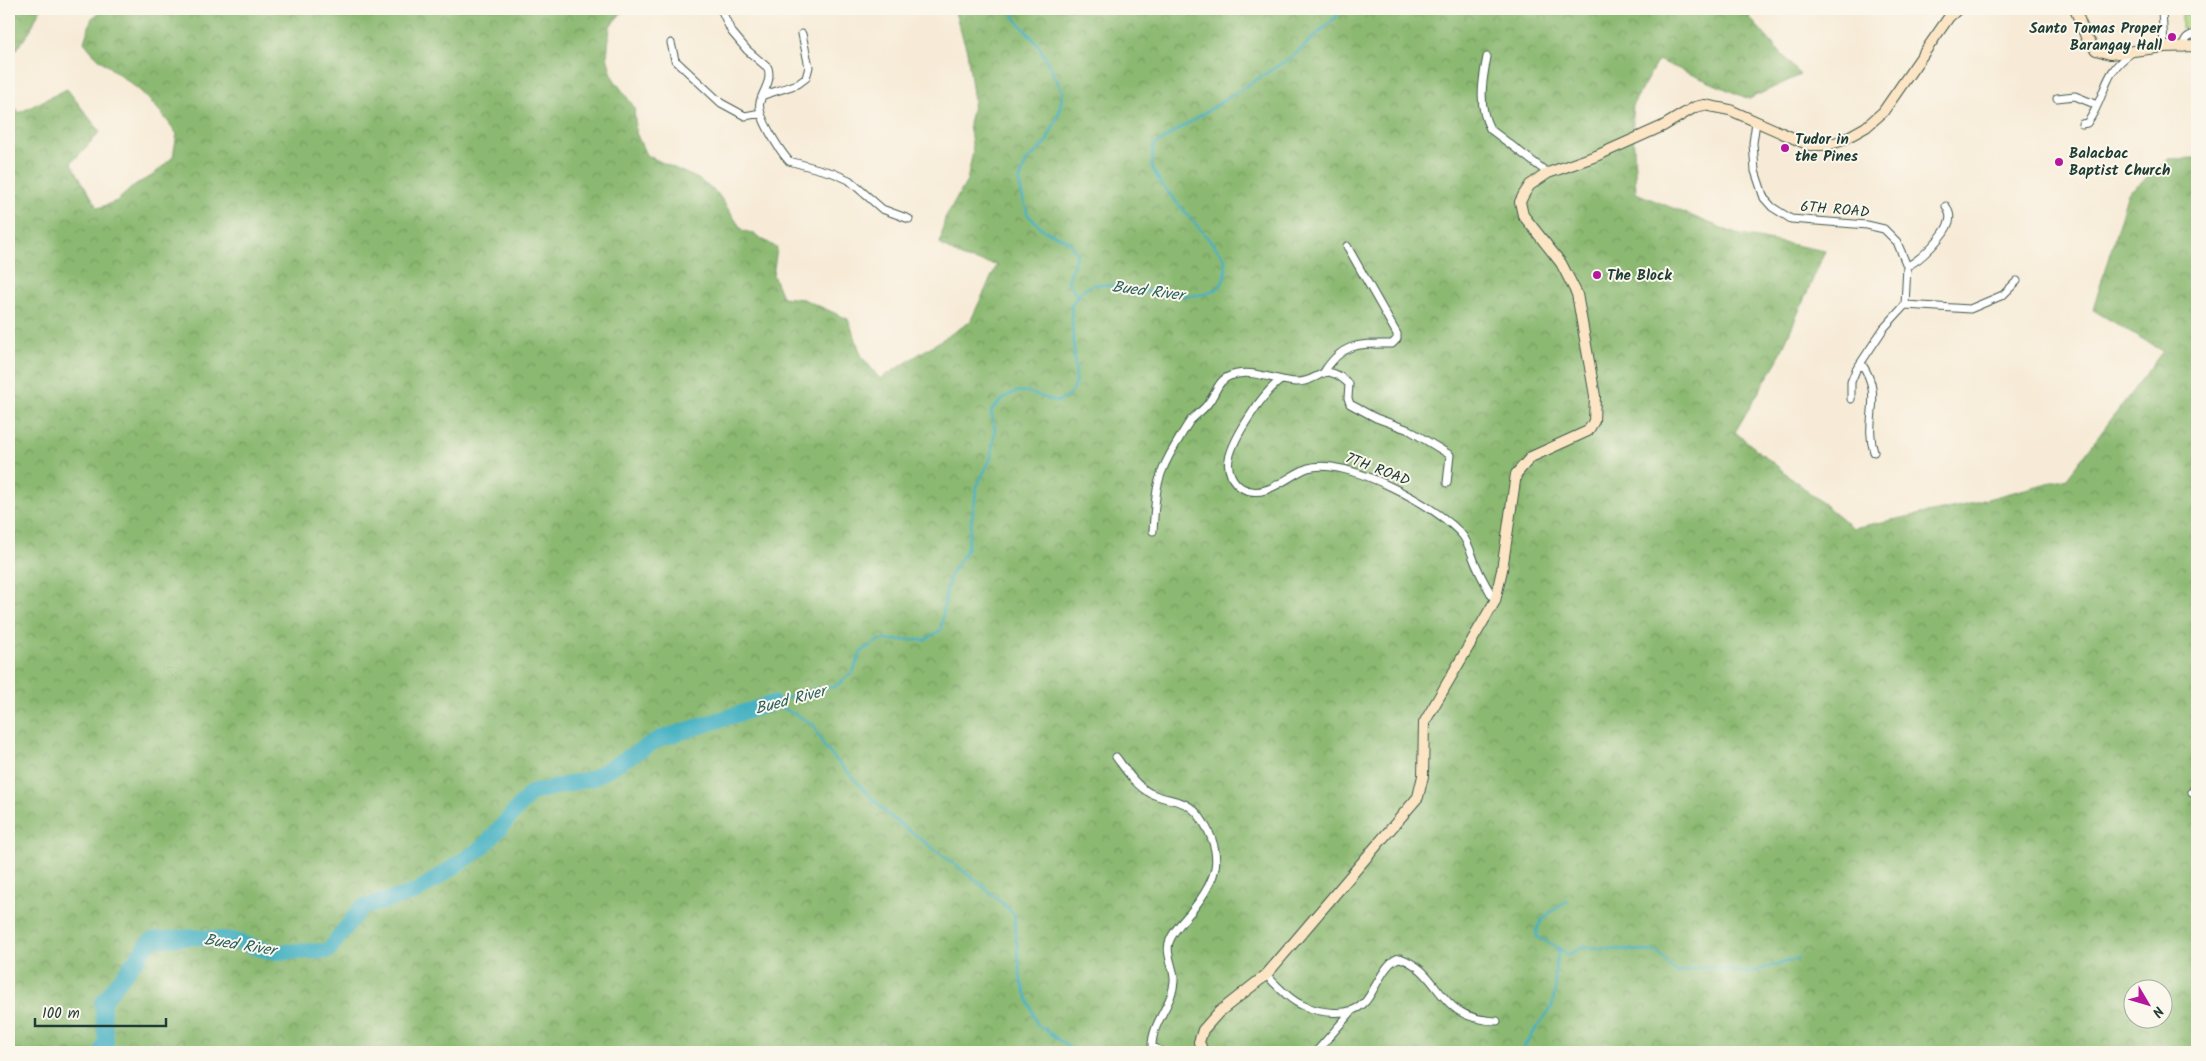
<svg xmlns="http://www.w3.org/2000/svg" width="2206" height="1061" viewBox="0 0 2206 1061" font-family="Kalam,sans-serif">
<defs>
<pattern id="forest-crowns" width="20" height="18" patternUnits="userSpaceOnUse" patternTransform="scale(1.25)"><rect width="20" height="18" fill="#8cb972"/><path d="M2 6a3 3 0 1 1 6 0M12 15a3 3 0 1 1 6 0" fill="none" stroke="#72985e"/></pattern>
</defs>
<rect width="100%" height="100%" fill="#fbf7ec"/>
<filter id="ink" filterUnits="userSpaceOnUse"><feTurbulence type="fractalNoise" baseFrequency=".02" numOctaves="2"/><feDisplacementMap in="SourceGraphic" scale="10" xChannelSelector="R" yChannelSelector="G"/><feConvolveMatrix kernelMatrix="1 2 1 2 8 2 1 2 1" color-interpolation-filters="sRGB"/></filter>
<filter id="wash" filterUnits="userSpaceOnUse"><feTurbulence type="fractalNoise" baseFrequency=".0096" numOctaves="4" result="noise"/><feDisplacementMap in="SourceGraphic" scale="20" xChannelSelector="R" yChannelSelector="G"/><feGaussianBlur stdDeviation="1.12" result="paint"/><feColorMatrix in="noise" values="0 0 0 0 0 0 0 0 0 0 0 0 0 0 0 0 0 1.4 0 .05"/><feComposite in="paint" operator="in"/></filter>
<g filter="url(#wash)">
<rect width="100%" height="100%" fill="#f7ebd7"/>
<path fill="#b0d984" stroke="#688b5c" d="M 2182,14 L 2197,14 L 2197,28 L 2182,28 Z"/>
<path fill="url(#forest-crowns)" stroke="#567b53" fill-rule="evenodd" d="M 9,9 L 40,9 L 30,31 L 9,60 Z
M 105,9 L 625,9 L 610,26 L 607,57 L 613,78 L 634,107 L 636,133 L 646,155 L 698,179 L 718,194 L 742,230 L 754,234 L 777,248 L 773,275 L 782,297 L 803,299 L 848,319 L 862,357 L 880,379 L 970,322 L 997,265 L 963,258 L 940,244 L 945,218 L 967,181 L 973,151 L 969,124 L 974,101 L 967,51 L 954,9 L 1753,9 L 1749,17 L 1800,75 L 1749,99 L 1658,60 L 1632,106 L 1636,193 L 1736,234 L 1825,251 L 1778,359 L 1735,432 L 1853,528 L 1961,506 L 2067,478 L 2163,351 L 2093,310 L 2128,193 L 2169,159 L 2197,158 L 2197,1052 L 9,1052 L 9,99 L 19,113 L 67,89 L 100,132 L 71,163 L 98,208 L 117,201 L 136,184 L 152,176 L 173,157 L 177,134 C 166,118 154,103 139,90 C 119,73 99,63 84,42 L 92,18 ZM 2134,988 L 2164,988 L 2164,1018 L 2134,1018 Z"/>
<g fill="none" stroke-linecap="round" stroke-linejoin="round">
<path stroke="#45b1c2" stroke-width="2.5" d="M 1011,9 L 1014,17 L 1039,46 L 1063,92 L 1059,113 L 1046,143 L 1026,162 L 1019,182 L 1023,199 L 1028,215 L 1045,231 L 1067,240 L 1077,253 L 1068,282 L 1077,296
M 773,703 L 813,689 L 834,687 L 853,672 L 861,652 L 879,640 L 925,640 L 941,630 L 946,590 L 951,574 L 967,549 L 977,486 L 991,458 L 995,430 L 991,411 C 1017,382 1024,391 1057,402 L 1070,395 L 1076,381 L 1071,306 C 1077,297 1082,288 1093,285 C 1120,279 1241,327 1224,257 L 1161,184 L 1152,167 L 1153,146 L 1293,56 L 1337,16 L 1340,9
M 775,704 L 813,724 L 825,748 L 888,815 L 977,881 L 1014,914 L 1021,981 L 1037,1024 L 1075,1052
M 1559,948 L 1567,955 L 1583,947 L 1657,952 L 1677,973 L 1706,966 L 1747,973 L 1799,958
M 1523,1052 L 1525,1045 L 1552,1006 L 1556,988 L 1554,978 L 1559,948 L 1537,937 C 1535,918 1555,910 1568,901"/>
<path stroke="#45b1c2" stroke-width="16" d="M 102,1052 L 106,1041 L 102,1003 L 151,940 L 193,937 L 232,940 L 271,952 L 328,951 L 361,908 L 416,892 L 483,847 L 531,793 L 593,778 L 659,739 L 773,703"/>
</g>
</g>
<g filter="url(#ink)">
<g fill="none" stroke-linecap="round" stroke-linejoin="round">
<defs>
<path id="minor" d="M 721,9 L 731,31 L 747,50 L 768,68 C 772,82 763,90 760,102 C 756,114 780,151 789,161 L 833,173 L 849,180 L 882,209 L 909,219
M 2162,9 L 2164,47
M 671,43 L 675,60 L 721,103 L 745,116 L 761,113
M 2183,48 C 2184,38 2188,35 2197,34
M 1487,57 C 1482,82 1478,106 1490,129 L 1548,173
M 764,95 L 798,84 L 806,78 L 809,67 L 802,34
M 2057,98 L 2075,96 L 2097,105
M 1756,122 L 1753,143 L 1755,171 L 1764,198 L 1772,207 L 1791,219 L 1867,225 L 1884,229 L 1897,242 L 1907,266 L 1905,305 L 1884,328 L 1856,370 L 1851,382 L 1851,399
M 2082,124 L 2087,123 C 2107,97 2101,72 2133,52
M 1907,266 C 1920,261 1945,235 1949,222 C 1951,216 1949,212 1946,206
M 1905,305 L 1970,309 L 2003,295 L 2017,281
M 1861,363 C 1885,396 1863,419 1874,452
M 1324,372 C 1343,342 1359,344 1392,344 L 1397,339 L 1397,334 L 1347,246
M 1281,380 C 1263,392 1233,438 1229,459 C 1227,470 1232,482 1242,488 C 1265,501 1288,475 1308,468 C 1345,456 1440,507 1463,536 C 1470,546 1472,557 1477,567 C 1482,579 1489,590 1495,601
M 1153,531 C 1156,491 1155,478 1176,444 C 1181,436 1185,428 1190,421 C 1196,414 1204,410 1209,402 C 1216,393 1218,380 1230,376 C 1251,367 1276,382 1297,382 C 1321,382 1323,359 1349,384 L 1348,398 L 1350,404 L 1376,418 L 1409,430 L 1450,455 L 1447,483
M 1116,757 C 1126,770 1135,785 1150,793 C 1168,802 1187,798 1200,817 C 1226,855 1218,879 1190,913 C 1183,921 1174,930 1170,940 C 1164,952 1175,969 1174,981 C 1173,1004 1152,1022 1152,1046 L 1162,1052
M 2192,792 L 2197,784
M 1266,975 C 1277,985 1288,999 1302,1005 C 1319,1013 1351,1018 1365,1002 C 1375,991 1385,960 1400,958 C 1444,973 1434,1019 1497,1021
M 1186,1052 L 1201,1050
M 1316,1052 L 1352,1011"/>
<path id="secondary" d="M 2075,9 L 2086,37 L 2096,50 L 2110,54 L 2164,47 L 2197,46
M 1203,1052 L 1199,1042 L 1203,1030 L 1219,1012 L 1266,975 L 1418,797 L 1423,776 L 1424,723 L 1495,601 L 1502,570 L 1516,474 L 1531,457 L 1588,431 L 1594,421 L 1595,396 L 1577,294 L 1561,263 L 1523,215 L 1520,202 L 1524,194 L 1530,185 L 1548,173 L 1596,156 L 1663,126 L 1695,107 L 1704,105 L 1730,110 L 1809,145 L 1827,145 L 1841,141 L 1866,127 L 1883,112 L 1949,17 L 1958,9"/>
</defs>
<use href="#minor" stroke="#3f574c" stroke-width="9"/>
<use href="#secondary" stroke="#3f574c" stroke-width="12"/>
<use href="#minor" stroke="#fff" stroke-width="7"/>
<use href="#secondary" stroke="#fce5c4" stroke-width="10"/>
</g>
</g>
<g fill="#b5179e" stroke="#fbf7ec" stroke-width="2">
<circle cx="2172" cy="37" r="5"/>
<circle cx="1785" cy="148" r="5"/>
<circle cx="2059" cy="162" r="5"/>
<circle cx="1597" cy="275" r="5"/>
</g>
<g text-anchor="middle" stroke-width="4" stroke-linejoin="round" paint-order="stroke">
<g font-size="15" font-weight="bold" fill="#1f3d34" stroke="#fbf7ec" text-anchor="start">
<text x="2162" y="33" text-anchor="end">Santo Tomas Proper<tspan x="2162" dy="17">Barangay Hall</tspan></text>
<text x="1795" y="144">Tudor in<tspan x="1795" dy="17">the Pines</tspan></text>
<text x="2069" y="158">Balacbac<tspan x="2069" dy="17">Baptist Church</tspan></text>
<text x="1607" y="280">The Block</text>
</g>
<g font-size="15" fill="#1f3d34" stroke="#fbf7ec">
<text transform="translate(1835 209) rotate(5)" y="5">6TH ROAD</text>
<text transform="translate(1378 469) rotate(21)" y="5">7TH ROAD</text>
</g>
<g font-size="16" font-style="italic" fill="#2a605f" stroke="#fbf7ec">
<text transform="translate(1148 290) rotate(7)" y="6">Bued River</text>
<text transform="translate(790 699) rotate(-15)" y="6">Bued River</text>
<text transform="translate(240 944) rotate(9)" y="6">Bued River</text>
</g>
</g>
<rect width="2206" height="1061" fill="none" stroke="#fbf7ec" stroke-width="30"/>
<g transform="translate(2148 1004) rotate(128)"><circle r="24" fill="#fbf7ec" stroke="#a3ada2"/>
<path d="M0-4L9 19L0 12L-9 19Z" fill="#b5179e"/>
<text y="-8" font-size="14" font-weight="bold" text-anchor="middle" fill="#1f3d34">N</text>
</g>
<path d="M35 1018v8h131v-8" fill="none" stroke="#1f3d34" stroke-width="2.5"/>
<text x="42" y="1018" font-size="15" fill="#1f3d34" stroke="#fbf7ec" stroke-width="4" paint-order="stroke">100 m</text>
</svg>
